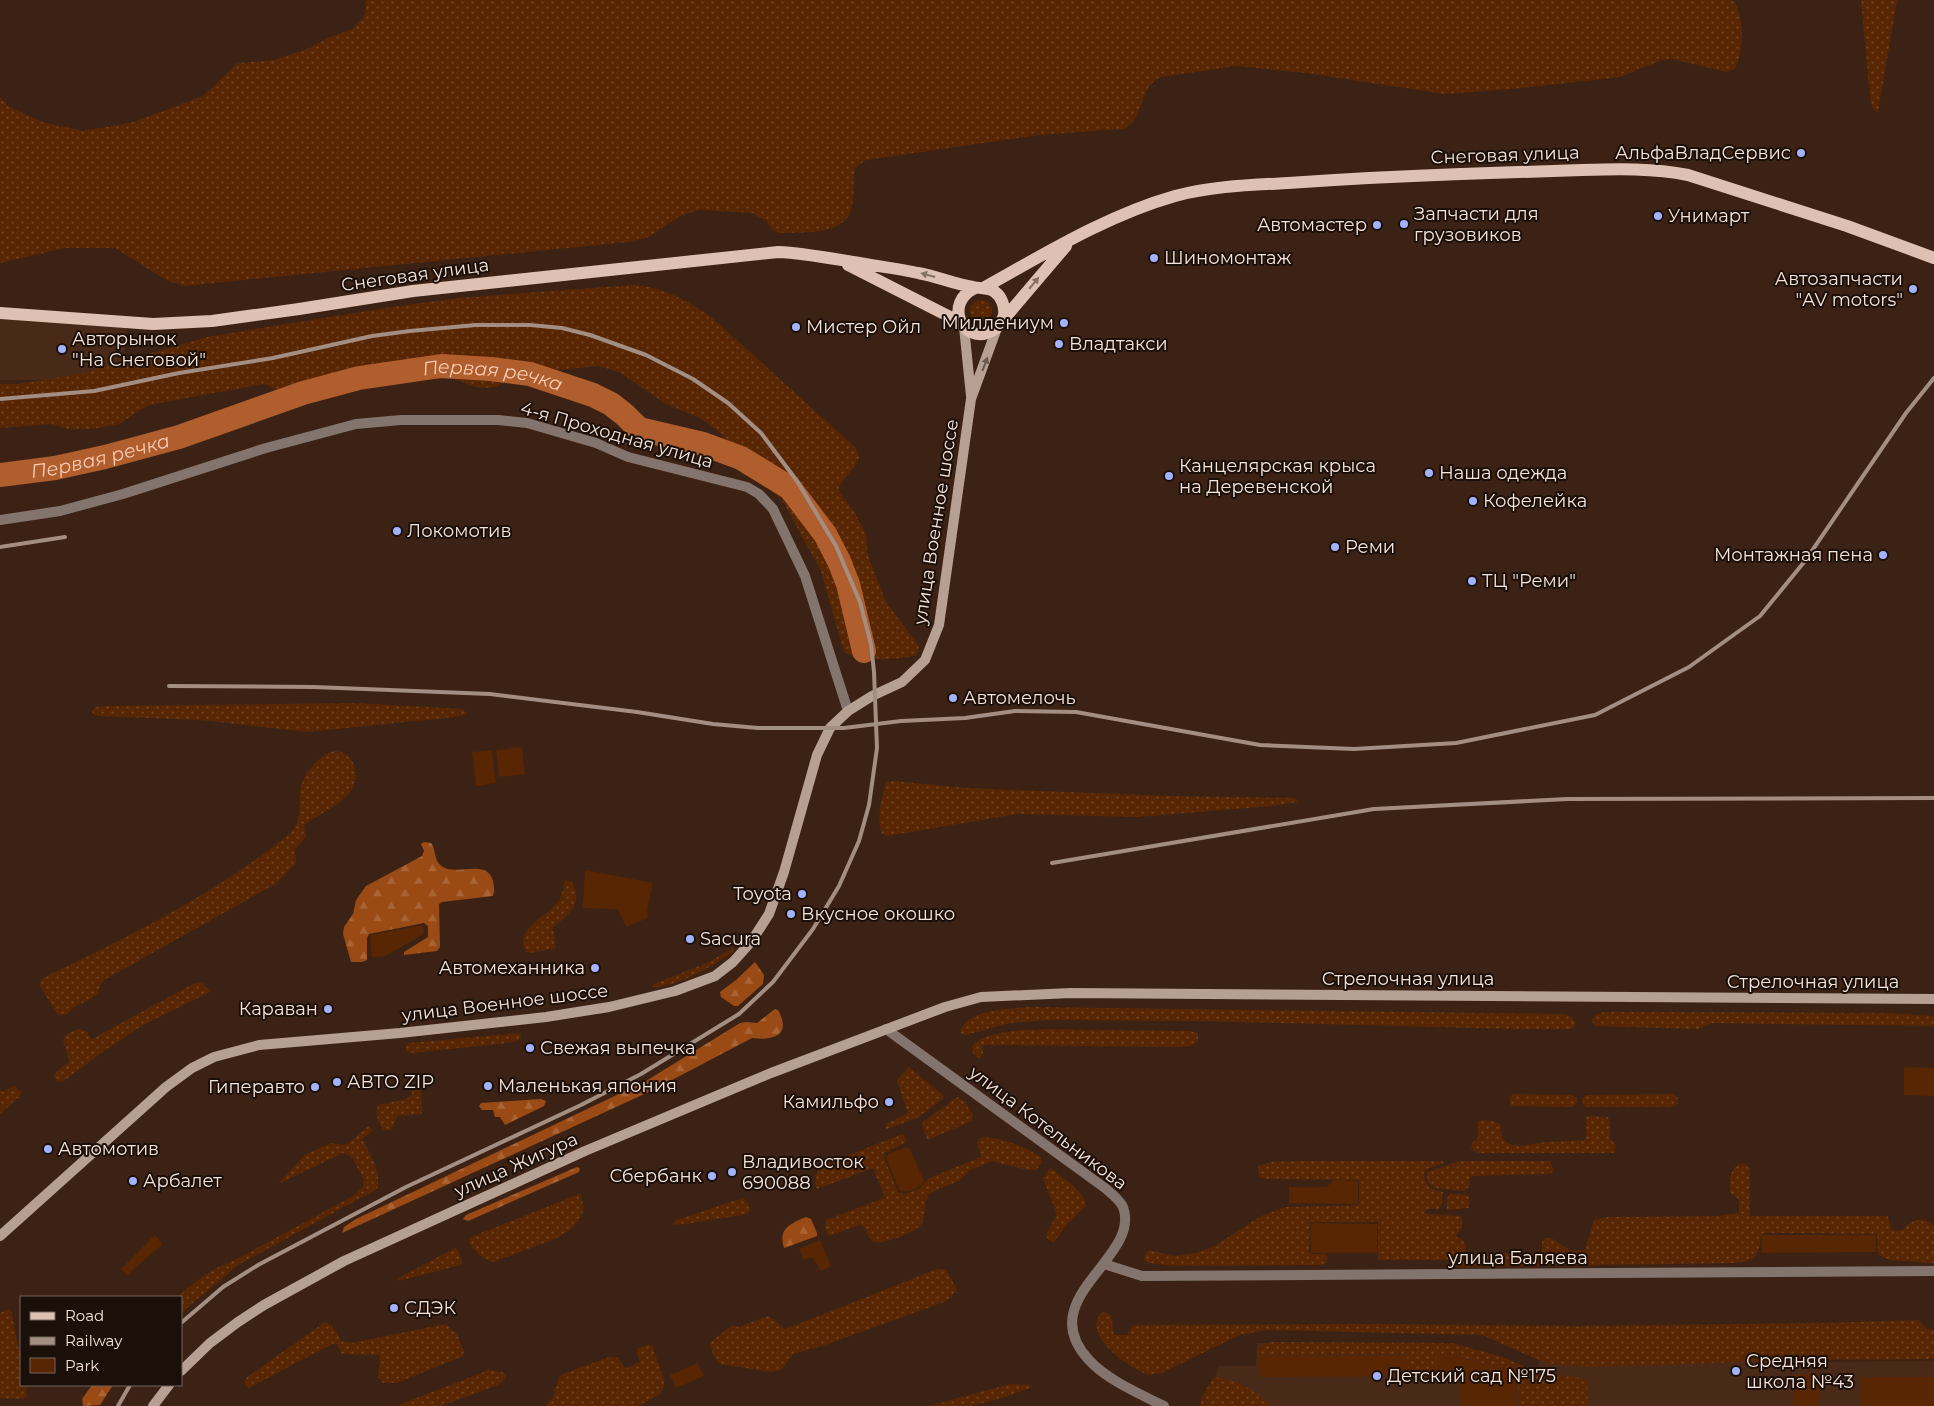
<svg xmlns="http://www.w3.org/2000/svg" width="1934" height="1406" viewBox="0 0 1934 1406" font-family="Montserrat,sans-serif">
<defs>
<pattern id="grass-dots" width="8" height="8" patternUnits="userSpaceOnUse" patternTransform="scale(1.25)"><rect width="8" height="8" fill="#582603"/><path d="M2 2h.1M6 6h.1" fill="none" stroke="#714527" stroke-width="1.8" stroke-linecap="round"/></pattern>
<pattern id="forest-firs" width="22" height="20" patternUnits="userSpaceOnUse" patternTransform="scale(1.25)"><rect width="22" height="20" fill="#9a4a15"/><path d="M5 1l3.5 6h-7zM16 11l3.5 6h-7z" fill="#a96436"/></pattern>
</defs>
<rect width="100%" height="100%" fill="#3c2214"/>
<path fill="#492917" d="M 0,317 L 127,328 L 122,370 L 79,380 L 0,380 Z
M 1808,1340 L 1808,1362 L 1934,1361 L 1934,1406 L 1224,1406 L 1210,1390 L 1219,1366 L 1256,1366 L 1257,1343 L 1452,1344 L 1537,1374 L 1539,1360 L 1548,1344 Z"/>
<path fill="url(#grass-dots)" d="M 366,0 L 1733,0 C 1745,20 1744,47 1735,69 L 1727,72 L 1672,59 L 1662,60 L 1620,77 L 1512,89 L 1445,94 L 1306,73 L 1236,66 L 1161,77 C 1139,85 1145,120 1123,129 L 1039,135 L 866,160 L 855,168 C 853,181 855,197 851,210 C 844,236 799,232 779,233 L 773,230 L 766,221 L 752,213 L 699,210 L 680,216 L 649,237 L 628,242 L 184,286 L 166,280 L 115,248 L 65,248 L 0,263 L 0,97 L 9,107 L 42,122 L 83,131 L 134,122 L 203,96 L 238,63 L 274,60 L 312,47 L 325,39 L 353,29 L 365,15 Z
M 1861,0 L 1897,0 L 1878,112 L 1873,109 L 1870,98 Z
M 633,285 C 661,286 688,301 710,316 L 856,448 L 859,458 L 857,463 L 839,486 L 839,492 L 854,511 L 866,535 L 868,556 L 886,602 L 919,646 L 917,655 C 902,660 857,662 844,652 L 821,571 L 782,500 L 762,482 L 743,474 L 736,464 L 725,440 L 719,432 L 711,426 L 698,417 L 666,404 L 619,372 L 599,366 L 519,374 L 513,376 L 497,387 L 484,388 L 472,386 L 453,378 L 356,383 L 290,402 L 283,402 L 273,388 L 265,384 L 159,403 L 147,406 L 119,424 L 92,429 L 68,429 L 52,424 L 0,428 L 0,384 L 20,384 L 83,373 L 207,337 L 385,308 L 458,298 Z
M970 311a11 11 0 1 1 22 0a11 11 0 1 1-22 0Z
M 355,703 L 463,709 L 467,714 L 455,717 L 308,732 L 200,720 L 100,716 L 94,715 L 92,711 L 96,707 L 106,706 Z
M 334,751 C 342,751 350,755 353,763 C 366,797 325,809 304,825 L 306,837 L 295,849 L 296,864 C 288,870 283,878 275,884 L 106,979 L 101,983 L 98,993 L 89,1000 L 76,1006 L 67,1014 L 58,1015 L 40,986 L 41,981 L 43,978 C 128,937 214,895 288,835 C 302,824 299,809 300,793 C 301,775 317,757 334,751 Z
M 893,781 L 967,788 L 1170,796 L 1294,798 L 1298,802 L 1273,806 L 1138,817 L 1017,814 L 887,836 L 882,834 C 876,819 882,800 885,785 L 886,782 Z
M 565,880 L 571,881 C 585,901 569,916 553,927 L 556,948 L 530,953 L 525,951 C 515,926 551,915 560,899 C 563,894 563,886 565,880 Z
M 734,947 L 734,951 C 719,963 671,990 652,987 L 654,984 L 709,962 Z
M 199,983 L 204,984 L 210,992 L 143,1025 L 101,1053 L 64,1081 L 57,1082 L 54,1077 L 56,1072 L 69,1062 C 68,1044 52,1037 80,1029 L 87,1032 L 91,1039 L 94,1038 L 193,984 Z
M 1029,1007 L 1564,1014 L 1572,1017 L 1576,1024 L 1572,1029 L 1514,1029 L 1206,1021 L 1048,1020 L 1009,1023 L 966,1035 L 960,1033 C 964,1009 1010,1009 1029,1007 Z
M 1604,1012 L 1889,1013 L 1934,1016 L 1934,1026 L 1711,1023 L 1698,1029 L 1596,1026 L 1593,1023 L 1592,1019 L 1596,1015 Z
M 1047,1029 L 1190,1031 L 1198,1033 L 1198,1041 L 1191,1046 L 1179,1047 L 982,1045 L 983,1053 L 980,1059 L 973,1054 L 972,1046 C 987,1030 1026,1030 1047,1029 Z
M 518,1033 L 521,1036 L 520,1040 L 508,1043 L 411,1053 L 406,1051 L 406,1045 L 410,1043 Z
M 909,1067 L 943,1095 L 944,1098 L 917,1118 L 887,1129 L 885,1127 L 886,1124 L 908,1113 L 897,1080 Z
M 414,1085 L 421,1090 L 422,1114 L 397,1116 L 392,1130 L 384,1130 C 378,1125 375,1113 378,1105 L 406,1099 L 411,1096 Z
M 14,1086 L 21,1092 L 21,1095 L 0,1114 L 0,1089 L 2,1092 Z
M 1513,1094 L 1572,1095 L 1577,1098 L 1577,1103 L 1573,1107 L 1511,1106 L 1509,1098 Z
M 1673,1094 L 1678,1098 L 1678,1103 L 1674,1107 L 1586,1107 L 1583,1104 L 1582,1099 L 1586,1095 Z
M 957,1097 L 963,1100 L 973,1115 L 972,1121 L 930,1139 L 927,1139 L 922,1124 L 923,1122 Z
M 1588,1116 L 1608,1117 L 1610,1123 L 1610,1139 L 1615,1144 L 1615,1151 L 1613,1153 L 1478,1153 L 1473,1151 L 1471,1148 L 1473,1142 L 1478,1138 L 1478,1122 L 1481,1120 L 1493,1121 L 1501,1125 C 1501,1132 1501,1139 1508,1143 C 1520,1149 1536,1142 1547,1142 C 1560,1141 1572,1141 1584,1140 L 1586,1137 L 1586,1118 Z
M 369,1126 L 373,1130 L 362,1139 C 369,1151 383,1175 377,1189 L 238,1265 L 181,1313 L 181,1297 L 177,1297 C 195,1282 213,1267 235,1260 L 353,1196 L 363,1187 L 364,1180 L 352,1157 L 343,1153 L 278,1184 L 306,1154 L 331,1143 L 343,1145 L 349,1143 Z
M 902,1134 L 905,1136 L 906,1142 L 885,1153 L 884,1158 L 898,1192 L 905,1194 L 920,1188 L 929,1178 L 981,1157 L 977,1142 L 982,1137 C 1002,1138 1024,1146 1041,1157 L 1042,1162 L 1036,1170 L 1028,1170 L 992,1161 L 970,1170 L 959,1181 L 930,1193 C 922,1201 927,1216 921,1225 C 916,1232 882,1245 874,1242 C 869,1239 866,1231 863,1226 L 859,1225 L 830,1236 L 828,1235 L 825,1228 L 826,1220 L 884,1198 L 884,1195 L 873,1168 L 817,1189 C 813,1182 816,1171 822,1166 Z
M 1298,1161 L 1443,1161 L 1444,1163 L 1425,1170 C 1422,1184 1430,1190 1443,1192 L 1442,1204 L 1439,1209 L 1428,1209 L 1424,1212 L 1426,1214 L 1461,1216 L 1462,1217 L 1462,1228 L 1456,1235 L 1458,1238 L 1464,1241 L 1466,1253 L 1540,1254 L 1542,1253 L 1542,1242 L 1546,1238 L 1551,1238 L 1571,1251 L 1585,1250 L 1594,1220 L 1606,1217 L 1718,1216 L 1739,1213 L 1739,1199 L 1731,1194 C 1728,1182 1730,1162 1746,1164 L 1750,1170 L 1750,1216 L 1888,1216 L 1891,1230 C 1910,1237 1910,1207 1934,1226 L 1934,1263 L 1890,1260 L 1879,1255 L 1878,1252 L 1877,1234 L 1764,1233 L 1761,1236 C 1758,1256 1758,1260 1736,1263 L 1457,1267 L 1450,1260 L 1379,1260 L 1378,1259 L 1378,1223 L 1377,1222 L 1310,1222 L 1309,1252 L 1311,1254 L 1327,1254 L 1326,1264 L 1322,1265 L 1173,1266 L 1149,1263 L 1145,1261 L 1144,1256 L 1149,1250 L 1173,1256 L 1196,1253 L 1213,1247 L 1261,1216 L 1285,1207 L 1359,1205 L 1359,1180 L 1267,1179 L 1259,1177 L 1258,1166 L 1271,1162 Z
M 1460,1161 L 1550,1161 L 1553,1170 L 1552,1173 L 1548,1174 L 1472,1176 L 1470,1179 L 1469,1187 L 1463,1191 L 1434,1188 L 1427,1181 L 1427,1172 Z
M 1050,1168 L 1054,1170 C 1063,1178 1087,1194 1086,1206 L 1068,1223 L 1054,1242 L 1048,1240 L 1046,1234 L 1056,1216 L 1055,1209 L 1043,1178 Z
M 579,1194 L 581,1195 C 582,1200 584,1206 583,1211 C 581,1223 565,1234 555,1239 L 494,1262 C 486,1262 471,1249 469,1241 L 471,1237 Z
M 1450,1194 L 1468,1195 L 1469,1197 L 1469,1208 L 1448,1210 C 1445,1206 1446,1197 1450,1194 Z
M 743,1198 L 747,1202 L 750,1209 L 748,1214 L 685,1224 L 676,1225 L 673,1224 L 676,1220 Z
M 455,1248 L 458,1250 L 462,1261 L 461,1265 L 398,1281 L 397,1279 Z
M 937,1269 L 946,1269 L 957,1290 L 947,1301 L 822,1346 L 793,1354 L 781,1370 L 770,1372 L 720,1364 C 715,1359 712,1352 710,1345 L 712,1341 L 733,1325 L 739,1327 L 768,1316 C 775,1319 781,1328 786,1329 Z
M 9,1309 L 11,1310 L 21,1361 L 21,1385 L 26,1385 L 27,1396 L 23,1399 L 0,1398 L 0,1313 Z
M 1105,1312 L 1111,1315 L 1114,1335 L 1127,1335 L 1133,1325 L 1373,1324 L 1575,1326 L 1828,1323 L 1918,1320 L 1927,1329 L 1934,1330 L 1934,1359 L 1816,1360 L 1590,1367 L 1546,1363 L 1482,1335 L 1266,1330 L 1240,1335 L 1161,1373 L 1148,1375 C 1129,1367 1082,1337 1101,1313 Z
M 325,1322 L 332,1325 L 341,1341 L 352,1343 L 445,1324 L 457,1334 L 464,1352 L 463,1356 L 397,1383 L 383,1383 L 378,1377 L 380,1357 L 378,1355 L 342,1354 L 337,1344 L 332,1344 L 249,1388 L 244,1383 L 246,1378 Z
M 1271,1342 L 1452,1343 L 1502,1357 L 1540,1373 L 1584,1378 L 1587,1381 L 1588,1406 L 1519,1406 L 1517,1373 L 1453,1354 L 1437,1355 L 1437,1372 L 1433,1375 L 1409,1375 L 1407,1354 L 1257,1355 C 1257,1346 1263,1344 1271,1342 Z
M 649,1344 L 652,1346 L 664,1379 L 664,1387 L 660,1394 L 638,1406 L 545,1406 L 552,1399 L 559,1377 L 563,1374 L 612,1356 L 618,1358 L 623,1366 L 627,1368 L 640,1362 L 637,1353 L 637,1349 Z
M 489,1370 L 502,1372 L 506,1375 L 506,1378 L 498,1385 L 441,1406 L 396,1406 Z
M 1213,1378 C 1233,1376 1258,1393 1273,1406 L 1200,1406 L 1201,1399 Z
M 1010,1384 L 1032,1385 L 1030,1388 L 999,1399 L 971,1406 L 929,1406 Z"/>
<path fill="url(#forest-firs)" d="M 424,842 L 431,843 C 437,851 433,861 443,867 C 457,876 487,858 493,881 C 494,886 495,891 493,896 L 442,902 L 439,904 L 440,947 L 437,951 L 404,955 L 404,952 L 428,937 L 428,926 L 424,923 L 369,934 L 367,938 L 367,960 L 362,962 L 351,962 L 343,934 L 344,927 L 353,914 L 356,900 L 366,886 L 422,856 L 424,851 L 421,844 Z
M 755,962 L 764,975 L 763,984 L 738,1006 L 734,1006 L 721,997 L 720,992 L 736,980 Z
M 775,1009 L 778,1010 C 792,1035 774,1041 752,1038 L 653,1090 L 342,1233 L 344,1227 L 356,1219 L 646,1081 L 740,1023 L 747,1022 L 757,1023 Z
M 541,1099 L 546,1101 L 544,1106 L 505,1125 L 500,1117 L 495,1117 L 493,1110 L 482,1110 L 479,1106 L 481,1103 Z
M 577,1167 L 580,1168 L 579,1172 L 468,1221 L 463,1219 L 466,1215 Z
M 806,1217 L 811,1219 L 817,1233 L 817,1236 L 784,1248 C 778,1228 790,1224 806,1217 Z
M 92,1385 L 113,1385 L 100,1405 L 83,1406 L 82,1399 Z"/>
<path fill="#582603" d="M 522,747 L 525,774 L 499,777 L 496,750 Z
M 492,750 L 496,783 L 476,786 L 472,752 Z
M 585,870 L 653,883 L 647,911 L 648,918 L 626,927 L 618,909 L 583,908 Z
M 423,925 L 424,934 L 385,956 L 372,957 L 370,935 Z
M 1904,1067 L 1934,1068 L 1934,1096 L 1904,1095 Z
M 906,1147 L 910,1149 L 924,1181 C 920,1188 907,1193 900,1191 L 886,1158 L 888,1154 Z
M 1335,1180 L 1358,1181 L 1358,1204 L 1289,1203 L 1289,1187 L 1326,1187 Z
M 1311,1223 L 1377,1224 L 1377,1253 L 1311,1253 Z
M 155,1235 L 163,1244 L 127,1275 L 121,1269 Z
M 1762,1235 L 1876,1235 L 1876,1252 L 1762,1253 Z
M 820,1240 L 831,1266 L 821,1271 L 812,1257 L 803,1260 L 799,1249 Z
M 1407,1355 L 1407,1376 L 1260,1377 L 1259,1356 Z
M 1438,1355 L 1453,1355 L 1514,1372 L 1516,1382 L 1515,1406 L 1459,1406 L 1459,1381 L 1455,1374 L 1438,1373 Z
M 698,1363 L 704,1376 L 676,1388 L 670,1375 Z
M 1794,1374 L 1820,1374 L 1820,1406 L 1794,1406 Z
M 1861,1377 L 1934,1377 L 1934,1406 L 1860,1406 Z"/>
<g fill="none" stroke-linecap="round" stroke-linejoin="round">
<path stroke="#b05e2d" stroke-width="24" id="s1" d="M 0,475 L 55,468 L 105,457 L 179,437 L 303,393 L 359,378 L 441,366 L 491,369 L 530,374 L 593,395 L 611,404 L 625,415 L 639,429 L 703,444 L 741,458 L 790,488 L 825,534 L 839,561 L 848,584 L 864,651"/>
<path stroke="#83756e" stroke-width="10" d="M 0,520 L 60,511 L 123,494 L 266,448 L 356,424 L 401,420 L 498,420 L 527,423 L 596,443 L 628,457 L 747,487 L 759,494 L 773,509 L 805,576 L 848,711
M 886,1029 L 1105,1188 C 1111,1193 1120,1200 1123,1207 C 1142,1258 1031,1298 1089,1360 C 1107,1380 1140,1394 1164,1406
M 1104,1264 L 1142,1276 L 1934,1271"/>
<path stroke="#b6a094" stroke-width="10" d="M 964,327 L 971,396
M 0,1236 L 166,1087 L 192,1068 L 214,1057 L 259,1045 L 400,1033 L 546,1017 L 609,1007 L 675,991 L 715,976 L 733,962 L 751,942 L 769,914 L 784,872 L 817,755 L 830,728 L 848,711 L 872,696 L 902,682 L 925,660 L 939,625 L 971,399 L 997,328
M 181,1371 L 210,1343 L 238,1322 L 264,1305 L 344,1261 L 585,1151 L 771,1073 L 945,1007 L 981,997 L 1071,993 L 1934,999
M 153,1406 L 169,1385"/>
<path stroke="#dec1b2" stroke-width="12" d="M 848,265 L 960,322
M 985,287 C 1046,253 1108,215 1175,196 C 1211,186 1251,185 1288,183 C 1346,179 1403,176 1461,174 C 1502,173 1542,171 1582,170 C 1617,169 1653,168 1688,175 L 1847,226 L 1934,258
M 0,313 L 153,324 L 212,321 L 299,309 L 413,291 L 778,252 C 803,253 829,258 853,262 C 875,266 896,268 918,273 C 936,276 954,284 973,287 C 981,289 988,287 995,292 C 1002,297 1005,307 1004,315 C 1002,323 997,329 990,332 C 961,344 944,302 975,288
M 1003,320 L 1066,246"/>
<path stroke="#a38e83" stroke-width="4" d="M 0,399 L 94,391 L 179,373 L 273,358 L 372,336 L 410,331 L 476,325 L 530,325 L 562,328 L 590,335 L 646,355 L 693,379 L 728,403 L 761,433 L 797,481 L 836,546 L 860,602 L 871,644 L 874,672 L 877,748 L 869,805 L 859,841 L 839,886 L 813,929 L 773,982 L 739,1014 L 641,1074 L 581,1105 L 406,1187 L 258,1265 L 223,1287 L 181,1323
M 0,547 L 65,537
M 169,686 L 314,687 L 490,694 L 637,712 L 713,724 L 758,728 L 844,728 L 901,721 L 965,718 L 1015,711 L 1076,712 L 1260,745 L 1354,749 L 1456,743 L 1595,715 L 1689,667 L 1760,616 L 1805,561 L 1906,413 L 1934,378
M 1052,863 L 1374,809 L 1567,799 L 1934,798
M 118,1406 L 130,1385"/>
</g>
<defs><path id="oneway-solid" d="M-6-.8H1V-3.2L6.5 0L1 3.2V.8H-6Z" transform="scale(1.25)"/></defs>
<g fill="#867166">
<use href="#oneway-solid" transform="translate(928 275) rotate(-165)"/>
<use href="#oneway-solid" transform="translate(1034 283) rotate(-50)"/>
</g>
<use fill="#68584e" href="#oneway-solid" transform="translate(985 364) rotate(-69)"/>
<g fill="#a3b2fd" stroke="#1b0f09" stroke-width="2">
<circle cx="1801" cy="153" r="5"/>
<circle cx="1658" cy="216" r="5"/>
<circle cx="1404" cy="224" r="5"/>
<circle cx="1377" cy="225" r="5"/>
<circle cx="1154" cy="258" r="5"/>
<circle cx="1913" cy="289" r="5"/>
<circle cx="1064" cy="323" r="5"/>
<circle cx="796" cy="327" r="5"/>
<circle cx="1059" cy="344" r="5"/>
<circle cx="62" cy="349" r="5"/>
<circle cx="1429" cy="473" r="5"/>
<circle cx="1169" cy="476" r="5"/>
<circle cx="1473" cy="501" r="5"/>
<circle cx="397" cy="531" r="5"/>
<circle cx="1335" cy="547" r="5"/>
<circle cx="1883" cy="555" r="5"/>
<circle cx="1472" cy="581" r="5"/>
<circle cx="953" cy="698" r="5"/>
<circle cx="802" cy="894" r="5"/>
<circle cx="791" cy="914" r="5"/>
<circle cx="690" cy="939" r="5"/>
<circle cx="595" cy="968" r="5"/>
<circle cx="328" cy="1009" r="5"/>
<circle cx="530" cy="1048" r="5"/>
<circle cx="337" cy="1082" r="5"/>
<circle cx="488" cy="1086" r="5"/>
<circle cx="315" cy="1087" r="5"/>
<circle cx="889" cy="1102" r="5"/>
<circle cx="48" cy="1149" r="5"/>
<circle cx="732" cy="1172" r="5"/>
<circle cx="712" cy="1176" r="5"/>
<circle cx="133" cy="1181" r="5"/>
<circle cx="394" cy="1308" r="5"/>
<circle cx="1736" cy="1371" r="5"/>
<circle cx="1377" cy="1376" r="5"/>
</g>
<g text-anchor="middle" stroke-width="4" stroke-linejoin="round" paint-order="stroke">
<g font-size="18" fill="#f6e4db" stroke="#1b0f09" text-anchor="start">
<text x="1791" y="159" text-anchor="end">АльфаВладСервис</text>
<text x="1414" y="220">Запчасти для<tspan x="1414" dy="21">грузовиков</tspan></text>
<text x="1668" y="222">Унимарт</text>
<text x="1367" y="231" text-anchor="end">Автомастер</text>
<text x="1164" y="264">Шиномонтаж</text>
<text x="1903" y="285" text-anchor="end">Автозапчасти<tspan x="1903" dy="21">"AV motors"</tspan></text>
<text x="1054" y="329" text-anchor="end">Миллениум</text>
<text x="806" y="333">Мистер Ойл</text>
<text x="72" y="345">Авторынок<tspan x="72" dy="21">"На Снеговой"</tspan></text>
<text x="1069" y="350">Владтакси</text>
<text x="1179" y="472">Канцелярская крыса<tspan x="1179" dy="21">на Деревенской</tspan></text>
<text x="1439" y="479">Наша одежда</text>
<text x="1483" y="507">Кофелейка</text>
<text x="407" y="537">Локомотив</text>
<text x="1345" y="553">Реми</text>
<text x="1873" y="561" text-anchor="end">Монтажная пена</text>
<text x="1482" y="587">ТЦ "Реми"</text>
<text x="963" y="704">Автомелочь</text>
<text x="792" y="900" text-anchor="end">Toyota</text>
<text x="801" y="920">Вкусное окошко</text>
<text x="700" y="945">Sacura</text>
<text x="585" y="974" text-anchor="end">Автомеханника</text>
<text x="318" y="1015" text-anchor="end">Караван</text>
<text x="540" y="1054">Свежая выпечка</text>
<text x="347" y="1088">АВТО ZIP</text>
<text x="498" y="1092">Маленькая япония</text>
<text x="305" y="1093" text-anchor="end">Гиперавто</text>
<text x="879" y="1108" text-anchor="end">Камильфо</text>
<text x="58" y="1155">Автомотив</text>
<text x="742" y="1168">Владивосток<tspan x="742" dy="21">690088</tspan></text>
<text x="702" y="1182" text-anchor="end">Сбербанк</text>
<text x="143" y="1187">Арбалет</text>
<text x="404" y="1314">СДЭК</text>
<text x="1746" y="1367">Средняя<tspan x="1746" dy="21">школа №43</tspan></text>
<text x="1387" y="1382">Детский сад №175</text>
</g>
<g font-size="18" fill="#f6e4db" stroke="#1b0f09">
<text transform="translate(1505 155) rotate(-2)" y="6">Снеговая улица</text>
<text transform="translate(415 275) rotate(-8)" y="6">Снеговая улица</text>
<text transform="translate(617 435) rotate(16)" y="6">4-я Проходная улица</text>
<text transform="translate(936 522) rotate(-81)" y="6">улица Военное шоссе</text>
<text x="1408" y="985">Стрелочная улица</text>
<text x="1813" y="988">Стрелочная улица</text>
<text transform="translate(505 1003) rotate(-7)" y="6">улица Военное шоссе</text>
<text transform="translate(1048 1128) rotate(37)" y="6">улица Котельникова</text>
<text transform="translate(516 1165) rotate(-24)" y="6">улица Жигура</text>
<text x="1518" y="1264">улица Баляева</text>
</g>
<g font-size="19" font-style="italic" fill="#fbccb5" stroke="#1b0f09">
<text dy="7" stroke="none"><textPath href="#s1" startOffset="508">Первая речка</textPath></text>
<text dy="7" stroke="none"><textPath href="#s1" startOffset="102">Первая речка</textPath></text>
</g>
</g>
<rect x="20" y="1296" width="162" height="90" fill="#1b0f09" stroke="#73645d"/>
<rect x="30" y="1312" width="25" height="8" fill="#dec1b2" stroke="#73645d"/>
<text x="65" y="1321" font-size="15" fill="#f6e4db">Road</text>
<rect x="30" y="1337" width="25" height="8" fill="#a38e83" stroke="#73645d"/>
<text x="65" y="1346" font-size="15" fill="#f6e4db">Railway</text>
<rect x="30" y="1358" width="25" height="15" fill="#582603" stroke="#73645d"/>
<text x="65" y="1371" font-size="15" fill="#f6e4db">Park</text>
</svg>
